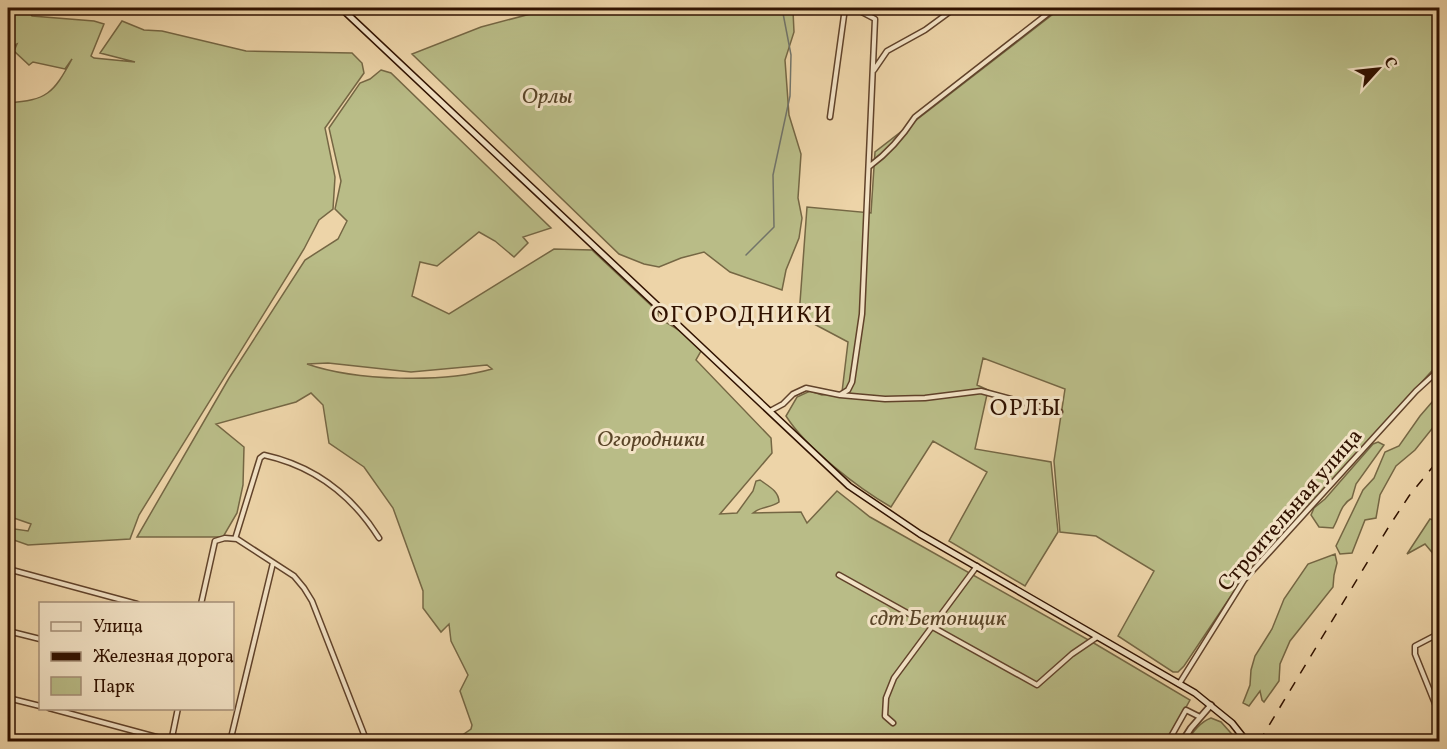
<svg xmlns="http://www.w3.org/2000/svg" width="1447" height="749" viewBox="0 0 1447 749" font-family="Vollkorn,serif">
<rect width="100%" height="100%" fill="#edd4a8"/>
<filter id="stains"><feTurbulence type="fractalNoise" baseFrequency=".00333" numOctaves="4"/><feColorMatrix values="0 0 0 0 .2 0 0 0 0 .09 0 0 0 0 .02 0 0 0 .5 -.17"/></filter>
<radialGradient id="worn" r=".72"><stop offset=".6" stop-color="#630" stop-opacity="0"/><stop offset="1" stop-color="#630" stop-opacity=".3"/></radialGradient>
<path fill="#b9bc87" stroke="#756744" stroke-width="1.5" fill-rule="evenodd" d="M 8,8 L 28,8 L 32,16 L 94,21 L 104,24 L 91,56 L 94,58 L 135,62 L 100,53 L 122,21 L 144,30 L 162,31 L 246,51 L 352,53 L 362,63 L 364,73 L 325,128 L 335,177 L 333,209 L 319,220 L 304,249 L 139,515 L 130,539 L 28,545 L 8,538 L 8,528 L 28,531 L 31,524 L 8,516 L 8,103 C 47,100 53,94 72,59 L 65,69 L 33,62 L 29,65 L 14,51 L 17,44 L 8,48 Z
M 553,8 L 796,8 L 793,11 L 794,32 L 785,60 L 789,115 L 801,154 L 798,198 L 802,218 L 799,238 L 786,270 L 782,290 L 730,272 L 704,252 L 681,258 L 659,267 L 644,264 L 619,254 L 412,54 L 481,27 Z
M 1061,8 L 1439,8 L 1439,363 L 1241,581 L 1184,666 L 1178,672 L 1173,672 L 1118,636 L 1154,571 L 1096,536 L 1060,532 L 1054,461 L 1065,389 L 983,358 L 977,385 L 988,390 L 975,449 L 1051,462 L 1058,532 L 1025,586 L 949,541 L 987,472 L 933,441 L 891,507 C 858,488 806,448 786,416 L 797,397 L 810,391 L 822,395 L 842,392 L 848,342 L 799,316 L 807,207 L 871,213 L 875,152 Z
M 381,70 L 391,73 L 551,228 L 523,237 L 528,243 L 514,257 L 495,241 L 479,232 L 437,266 L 420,262 L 412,296 L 449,314 L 554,249 L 592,250 L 658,312 L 658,318 C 674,327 691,336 701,351 L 696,360 L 771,438 L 772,453 L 720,514 L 737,513 L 753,491 L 756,481 L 760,480 C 768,486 779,491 779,502 C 771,508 761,506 753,513 L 801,512 L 807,523 L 837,491 L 870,517 L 1092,642 L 1190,700 L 1167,741 L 468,741 L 464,734 L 471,729 L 472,725 L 460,691 L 468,675 L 451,641 L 449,624 L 441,632 L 423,608 L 423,591 L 393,508 L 364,467 L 329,443 L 323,405 L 311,393 L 296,402 L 216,424 L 244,447 L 243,485 L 237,513 L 223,537 L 137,537 L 229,378 L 305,260 L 338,239 L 347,221 L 335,209 L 341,181 L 329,128 L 360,83 L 370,79 ZM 328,363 L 411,372 L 487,365 L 492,369 C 443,383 356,381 307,364 Z
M 1439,394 L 1439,420 L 1415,450 L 1396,466 L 1380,495 L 1376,518 L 1365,520 L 1352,553 L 1340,554 L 1336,546 L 1363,490 L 1374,478 L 1385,452 L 1399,446 L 1420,416 Z
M 1378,442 L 1384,445 L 1356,484 L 1352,498 C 1340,505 1340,516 1333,528 L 1319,527 L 1311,515 L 1314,508 L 1325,499 L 1373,444 Z
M 1430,519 L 1436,521 L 1439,525 L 1439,527 L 1434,530 L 1433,535 L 1439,533 L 1439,550 L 1436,557 L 1425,544 L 1407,554 Z
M 1335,554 L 1337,563 L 1334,575 L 1333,587 L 1290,641 L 1280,664 L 1279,681 L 1264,702 L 1262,700 L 1260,691 L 1249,706 L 1243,703 L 1250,685 L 1251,670 L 1255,656 L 1272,629 L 1284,599 L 1308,564 Z
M 1211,718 L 1221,722 L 1238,741 L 1187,741 C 1193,732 1200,722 1211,718 Z"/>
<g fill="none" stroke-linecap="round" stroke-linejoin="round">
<path stroke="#71746a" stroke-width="1.5" d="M 746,255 L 774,227 L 773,175 L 790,96 L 791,55 L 782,8"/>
<defs>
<path id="minor" d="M 874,70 L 887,51 L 925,30 L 955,8
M 830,117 L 845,8
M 870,166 C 889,152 902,137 915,117 L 1055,8
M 840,395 L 885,399 L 925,398 L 981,391 L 1060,412
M 770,411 L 783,404 L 793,394 L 806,388 L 840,395 L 848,390 L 852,382 L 862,314 L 875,19 L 854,8
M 235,539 L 260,458 L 264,455 C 314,466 352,495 379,538
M 8,569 L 137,604
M 839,575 L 1037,685 L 1072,654 L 1097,637
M 201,604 L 215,541 L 225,538 L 237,539 L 294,576 L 304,588 L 312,601 L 367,742
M 8,631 L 40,639
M 1440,633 L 1415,646 L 1415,654 L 1440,716
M 1179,684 L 1244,580 L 1416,391 L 1440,369
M 8,698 L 40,706
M 49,708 L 171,741
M 893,723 L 885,716 L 886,698 L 894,678 L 977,566
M 171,742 L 178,708
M 230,742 L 273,563
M 1168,742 L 1186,710 L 1200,717"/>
<path id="tertiary" d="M 1182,742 L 1191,728 L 1211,705"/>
<path id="secondary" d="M 341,8 L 849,486 L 920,534 L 1195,693 L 1232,723 L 1247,742"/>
</defs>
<use href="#minor" stroke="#60422a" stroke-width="7"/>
<use href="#tertiary" stroke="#60422a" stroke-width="8"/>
<use href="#secondary" stroke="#311200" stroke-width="8"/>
<use href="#minor" stroke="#f3e3c6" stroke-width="4"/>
<use href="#tertiary" stroke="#f3e3c6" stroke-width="4.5"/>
<use href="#secondary" stroke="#f3e3c6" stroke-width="5"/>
<path stroke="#311200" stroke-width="1.5" stroke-dasharray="10 10" stroke-linecap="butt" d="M 1259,742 L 1388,528 L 1409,496 L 1440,458"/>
</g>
<g text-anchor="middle" stroke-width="6" stroke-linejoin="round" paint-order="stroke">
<g font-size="22" font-style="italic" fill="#5a4528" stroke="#f3e3c6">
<text x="547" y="103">Орлы</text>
<text x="651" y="446">Огородники</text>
<text x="938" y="625">сдт Бетонщик</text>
</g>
<g font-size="22" fill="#311200" stroke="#f3e3c6">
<text transform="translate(1289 509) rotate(-49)" y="8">Строительная улица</text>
</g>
<g font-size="24" letter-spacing="1.5" fill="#311200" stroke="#f3e3c6">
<text x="742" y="322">ОГОРОДНИКИ</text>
<text x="1026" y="415">ОРЛЫ</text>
</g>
</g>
<rect width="1447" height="749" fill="none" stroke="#edd4a8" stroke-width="30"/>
<rect x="9" y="9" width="1429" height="731" fill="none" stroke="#311200" stroke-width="3"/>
<rect x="15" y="15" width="1417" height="719" fill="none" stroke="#311200" stroke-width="1.5"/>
<rect x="39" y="602" width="195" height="108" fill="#f3e3c6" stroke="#a58f77" stroke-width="1.5"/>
<rect x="51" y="622" width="30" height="9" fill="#f3e3c6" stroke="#a58f77" stroke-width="1.5"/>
<text x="93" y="632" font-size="18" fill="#311200">Улица</text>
<rect x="51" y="652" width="30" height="9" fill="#311200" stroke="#a58f77" stroke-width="1.5"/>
<text x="93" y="662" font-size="18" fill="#311200">Железная дорога</text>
<rect x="51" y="677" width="30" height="18" fill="#b9bc87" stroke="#a58f77" stroke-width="1.5"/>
<text x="93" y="692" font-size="18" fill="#311200">Парк</text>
<g transform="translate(1378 69) rotate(63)" stroke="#f3e3c6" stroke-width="4.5" paint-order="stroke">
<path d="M0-4.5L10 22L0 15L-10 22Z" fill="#311200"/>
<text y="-9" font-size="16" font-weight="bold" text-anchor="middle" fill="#311200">С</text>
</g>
<rect width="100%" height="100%" filter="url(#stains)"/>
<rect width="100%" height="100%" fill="url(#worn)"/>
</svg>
